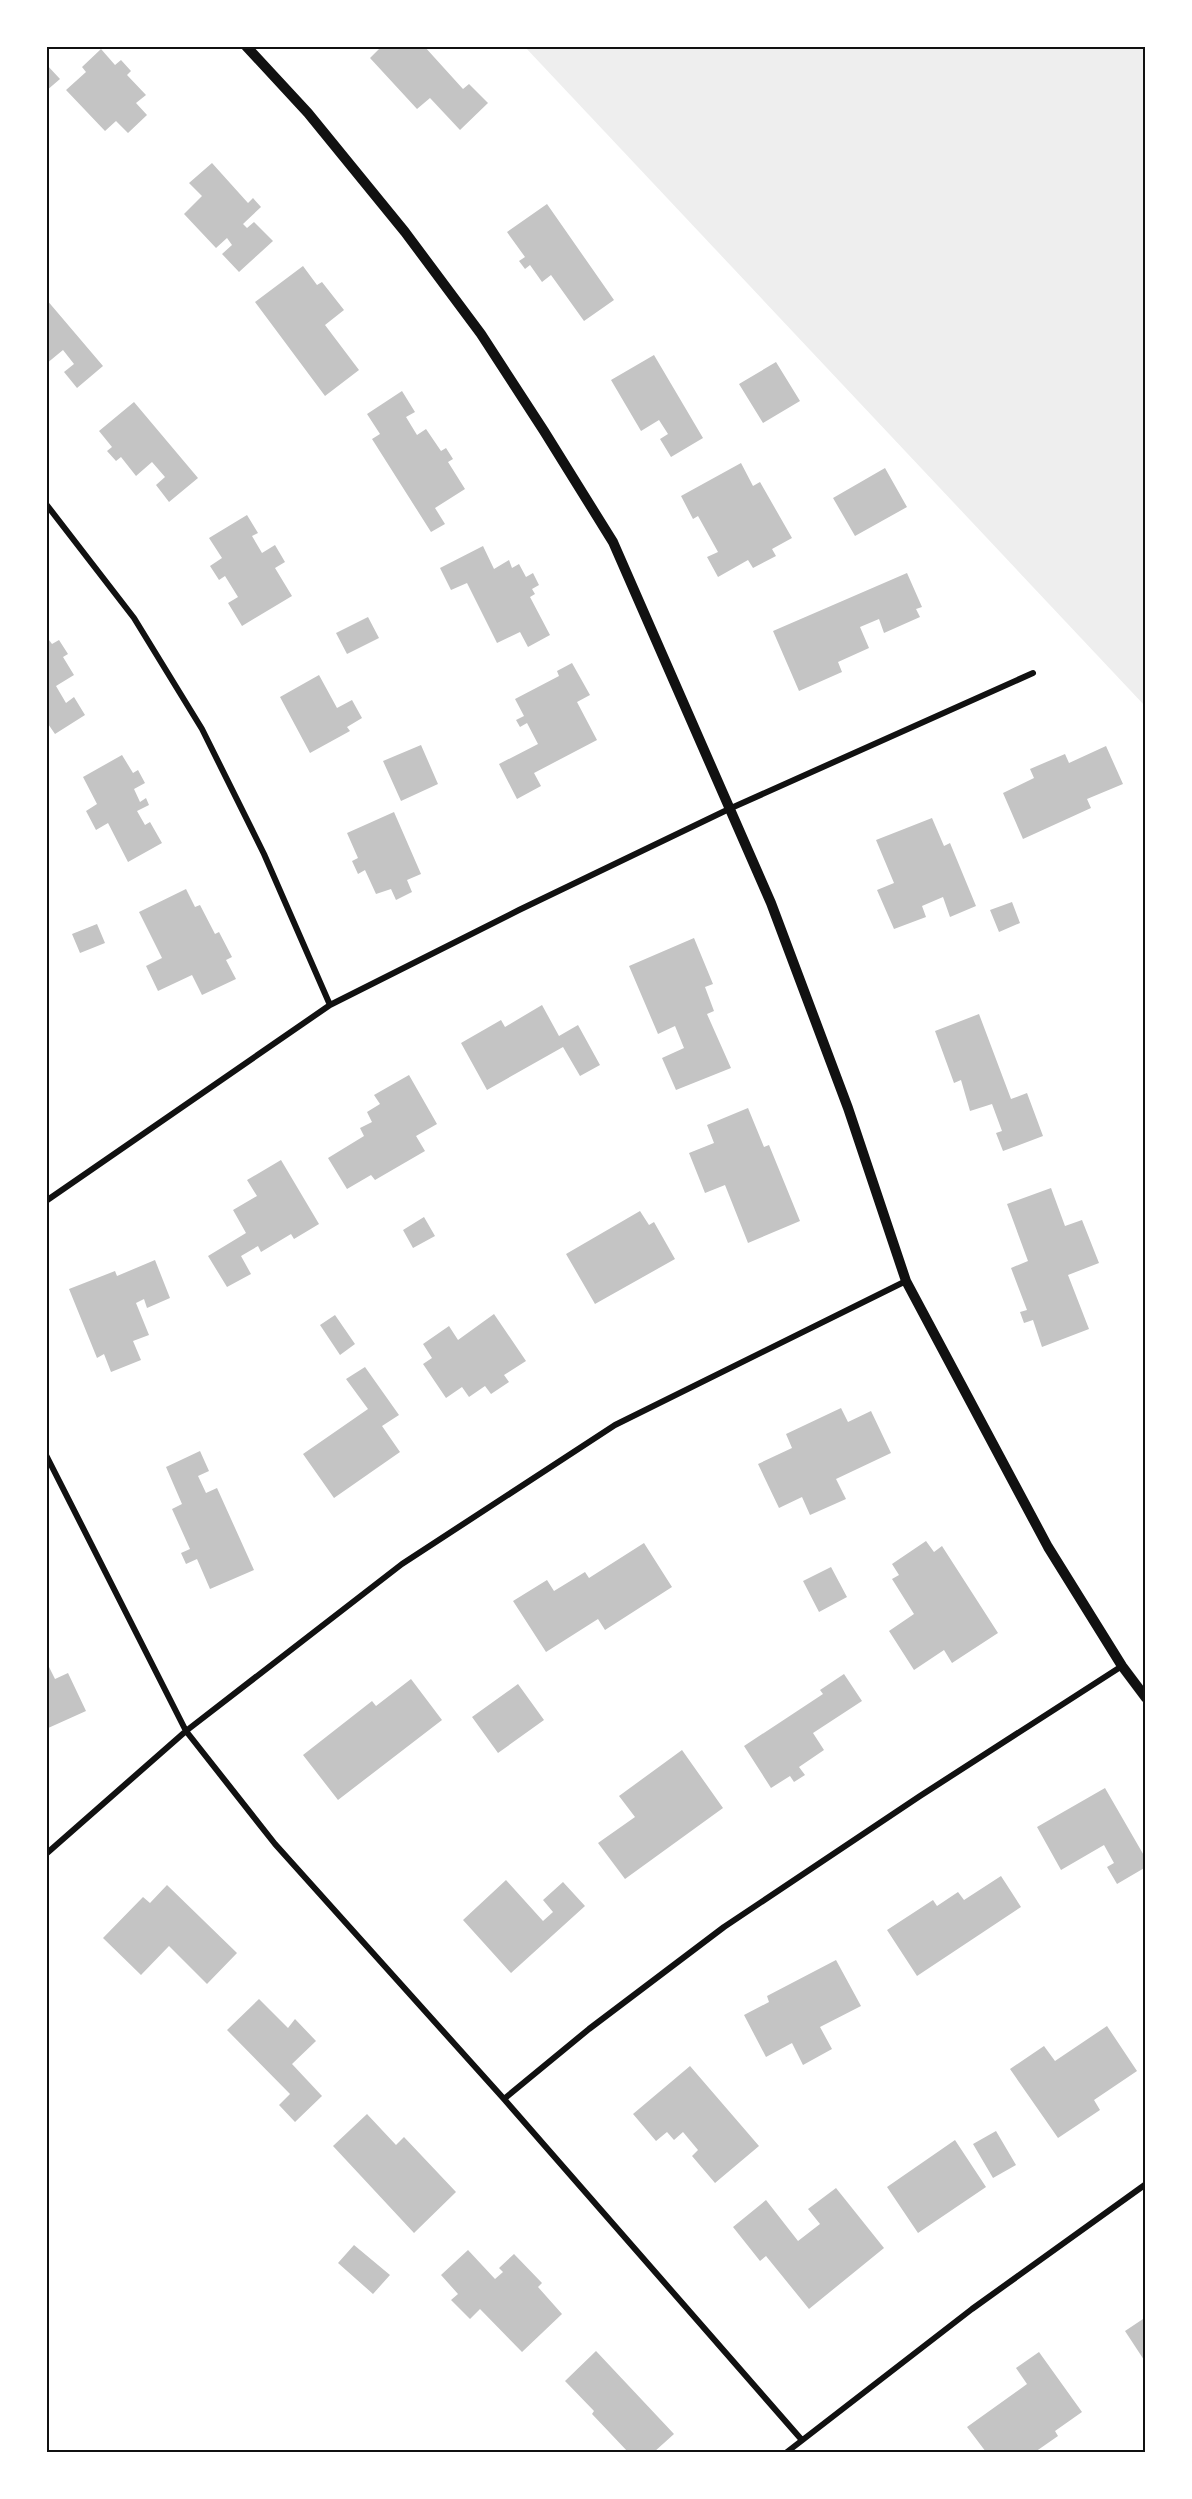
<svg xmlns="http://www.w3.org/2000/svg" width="1192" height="2499" viewBox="0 0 1192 2499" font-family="'Source Sans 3',sans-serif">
<rect width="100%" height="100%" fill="#fff"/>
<path fill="#eee" d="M 525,47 L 1145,47 L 1145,706 Z"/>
<path fill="#c4c4c4" d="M 382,46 L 424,46 L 463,89 L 469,84 L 488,103 L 460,130 L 430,98 L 417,109 L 370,58 Z
M 101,49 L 115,65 L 121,60 L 131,71 L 127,75 L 146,95 L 136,103 L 147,115 L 128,133 L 116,121 L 105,131 L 66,90 L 86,72 L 82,67 Z
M 46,64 L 60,79 L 46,91 Z
M 212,163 L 248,203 L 253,198 L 261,207 L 243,224 L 247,228 L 254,222 L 273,241 L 239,272 L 222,254 L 232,245 L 227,238 L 216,248 L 184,214 L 202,196 L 189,183 Z
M 547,204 L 614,300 L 584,321 L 551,275 L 542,282 L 530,265 L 525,269 L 519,261 L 525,257 L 507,232 Z
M 303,266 L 317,285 L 322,282 L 344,310 L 325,325 L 359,370 L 325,396 L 255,302 Z
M 46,299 L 103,366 L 77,388 L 64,372 L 74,364 L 63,350 L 46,364 Z
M 654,355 L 703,438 L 671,457 L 660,439 L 668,434 L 659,420 L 641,431 L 611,380 Z
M 776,362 L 800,401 L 763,423 L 739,384 Z
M 402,391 L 415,412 L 406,417 L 417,435 L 426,429 L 441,451 L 446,448 L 453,459 L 448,462 L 465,489 L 435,508 L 445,524 L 431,532 L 372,439 L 380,434 L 367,414 Z
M 134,402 L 198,478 L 169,502 L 156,485 L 165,477 L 152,462 L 136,476 L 121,457 L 116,461 L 107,451 L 112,447 L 99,431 Z
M 741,463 L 753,486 L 760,482 L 792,538 L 772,549 L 776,556 L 753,568 L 748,560 L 718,577 L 707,557 L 718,552 L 698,516 L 693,519 L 681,496 Z
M 885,468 L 907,507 L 855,536 L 833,498 Z
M 247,515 L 258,533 L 252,536 L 262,553 L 275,545 L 285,562 L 275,568 L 292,596 L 242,626 L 228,603 L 238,597 L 225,576 L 219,580 L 210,566 L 222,558 L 209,538 Z
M 483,546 L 494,569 L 509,560 L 512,568 L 519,564 L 526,577 L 533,573 L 539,585 L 532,589 L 535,594 L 530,597 L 550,635 L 528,647 L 520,632 L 497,643 L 467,583 L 451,590 L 440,568 Z
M 907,573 L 922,607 L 916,609 L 920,617 L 884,633 L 879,619 L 860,627 L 869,648 L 838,662 L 842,672 L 799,691 L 773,631 Z
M 368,617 L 379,638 L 347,654 L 336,633 Z
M 46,636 L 52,644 L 59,640 L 68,654 L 63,657 L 74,675 L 56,686 L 66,703 L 74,697 L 85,715 L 55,734 L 46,721 Z
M 572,663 L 590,695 L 577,702 L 597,740 L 534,773 L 541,786 L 517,799 L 499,764 L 538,744 L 527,723 L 520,727 L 516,720 L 524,716 L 515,699 L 559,676 L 557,671 Z
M 319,675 L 337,708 L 352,700 L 362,718 L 347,727 L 350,731 L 310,753 L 280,697 Z
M 421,745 L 438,784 L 401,801 L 383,761 Z
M 1106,746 L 1123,784 L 1087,799 L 1091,808 L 1023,839 L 1003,793 L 1034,778 L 1030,769 L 1065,754 L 1069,763 Z
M 122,755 L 133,773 L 138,770 L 145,783 L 134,789 L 140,802 L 146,798 L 149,805 L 137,811 L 145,825 L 150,822 L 162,843 L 128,862 L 108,823 L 96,830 L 86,811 L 97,804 L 83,777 Z
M 394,812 L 421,874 L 407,880 L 412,892 L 396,900 L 391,889 L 376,894 L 365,870 L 358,874 L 352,861 L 358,858 L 347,833 Z
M 932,818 L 944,846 L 950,843 L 976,906 L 950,917 L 943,897 L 922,906 L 926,917 L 894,929 L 877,890 L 894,883 L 876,840 Z
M 186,889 L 195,907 L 200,905 L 215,934 L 219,932 L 232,957 L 226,960 L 236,979 L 202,995 L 192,975 L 158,991 L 146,966 L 162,958 L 139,912 Z
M 1012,902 L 1020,923 L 999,932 L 990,910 Z
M 97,924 L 105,943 L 80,953 L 72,934 Z
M 694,938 L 713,984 L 705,987 L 714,1011 L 707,1014 L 731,1068 L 676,1090 L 662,1058 L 684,1048 L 675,1026 L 658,1034 L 629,966 Z
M 542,1005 L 559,1036 L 578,1025 L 600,1065 L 580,1076 L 563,1047 L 487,1090 L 461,1043 L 501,1020 L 505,1027 Z
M 979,1014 L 1011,1099 L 1027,1093 L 1043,1136 L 1003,1151 L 996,1133 L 1002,1131 L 992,1104 L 970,1111 L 961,1080 L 954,1083 L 935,1031 Z
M 409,1075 L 437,1124 L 416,1136 L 425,1151 L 375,1180 L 371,1175 L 347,1189 L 328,1158 L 364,1136 L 360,1128 L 372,1122 L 367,1112 L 380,1104 L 374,1095 Z
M 748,1108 L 764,1147 L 769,1145 L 800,1221 L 748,1243 L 725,1185 L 705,1193 L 689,1153 L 714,1143 L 707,1125 Z
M 281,1160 L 319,1224 L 294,1239 L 291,1234 L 261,1252 L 258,1246 L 241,1256 L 251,1274 L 227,1287 L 208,1256 L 246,1233 L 233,1210 L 257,1196 L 247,1180 Z
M 1051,1188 L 1065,1226 L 1082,1220 L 1099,1263 L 1068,1275 L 1089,1329 L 1042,1347 L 1033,1320 L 1024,1323 L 1020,1312 L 1027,1310 L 1011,1268 L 1028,1261 L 1007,1204 Z
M 640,1211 L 649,1225 L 654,1222 L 675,1259 L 595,1304 L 566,1254 Z
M 424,1217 L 435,1236 L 413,1248 L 403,1230 Z
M 155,1260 L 170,1298 L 147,1308 L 144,1299 L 136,1303 L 149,1335 L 133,1341 L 141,1360 L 111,1372 L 104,1354 L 97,1358 L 69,1289 L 115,1271 L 117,1276 Z
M 494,1314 L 526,1361 L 504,1375 L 509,1382 L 491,1394 L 485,1386 L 469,1397 L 462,1387 L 446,1398 L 423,1364 L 432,1358 L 423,1344 L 449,1326 L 458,1340 Z
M 335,1315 L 355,1344 L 340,1355 L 320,1325 Z
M 365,1367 L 399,1415 L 382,1426 L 400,1452 L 334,1498 L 303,1454 L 368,1409 L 346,1379 Z
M 841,1408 L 848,1422 L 871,1411 L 891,1453 L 836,1479 L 846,1499 L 810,1515 L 802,1497 L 779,1508 L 758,1464 L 792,1448 L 786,1434 Z
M 200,1451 L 209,1471 L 198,1476 L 206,1493 L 217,1488 L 254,1570 L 210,1589 L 197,1559 L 186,1564 L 181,1553 L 190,1549 L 172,1509 L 182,1504 L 166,1467 Z
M 926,1541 L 934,1552 L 942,1546 L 998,1633 L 952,1663 L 944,1650 L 914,1670 L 889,1631 L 914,1614 L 892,1579 L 899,1575 L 892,1564 Z
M 644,1543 L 672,1587 L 605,1630 L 598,1619 L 546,1652 L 513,1601 L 547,1580 L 554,1591 L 585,1572 L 589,1578 Z
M 831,1567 L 847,1597 L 819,1612 L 803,1581 Z
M 46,1661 L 55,1679 L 68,1673 L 86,1711 L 46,1729 Z
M 844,1674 L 862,1701 L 813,1733 L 824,1750 L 799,1767 L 805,1775 L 794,1782 L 790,1776 L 771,1788 L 744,1746 L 823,1694 L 820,1690 Z
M 411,1679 L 442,1720 L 338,1800 L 303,1755 L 372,1701 L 376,1706 Z
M 518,1684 L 544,1720 L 498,1753 L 472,1717 Z
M 682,1750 L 723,1808 L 625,1879 L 598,1843 L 635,1817 L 619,1796 Z
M 1105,1788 L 1146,1859 L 1146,1867 L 1117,1884 L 1107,1867 L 1114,1863 L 1104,1845 L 1061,1870 L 1037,1827 Z
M 1001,1876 L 1021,1907 L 917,1976 L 887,1930 L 933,1900 L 937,1906 L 958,1892 L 964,1900 Z
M 506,1880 L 543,1921 L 553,1912 L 543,1900 L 563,1882 L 585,1906 L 511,1973 L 463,1920 Z
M 167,1885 L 237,1953 L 207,1984 L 169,1946 L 141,1975 L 103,1938 L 143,1897 L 150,1903 Z
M 836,1960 L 861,2006 L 820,2027 L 832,2049 L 803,2065 L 792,2043 L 766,2057 L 744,2015 L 769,2002 L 767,1996 Z
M 259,1999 L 288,2028 L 295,2019 L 316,2041 L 292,2064 L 322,2096 L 295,2122 L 279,2105 L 290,2094 L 227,2030 Z
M 1107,2026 L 1137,2071 L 1094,2100 L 1100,2110 L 1058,2138 L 1010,2069 L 1044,2046 L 1055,2061 Z
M 690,2066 L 759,2146 L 715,2183 L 692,2156 L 698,2150 L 683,2132 L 674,2140 L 667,2132 L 656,2141 L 633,2114 Z
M 367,2114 L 396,2145 L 404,2137 L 456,2192 L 414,2233 L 333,2146 Z
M 996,2131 L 1016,2165 L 993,2178 L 973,2144 Z
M 955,2140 L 986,2187 L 918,2233 L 887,2187 Z
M 836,2188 L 884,2248 L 809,2309 L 766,2256 L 760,2261 L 733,2227 L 766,2200 L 798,2241 L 820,2224 L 808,2209 Z
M 354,2245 L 390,2275 L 373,2294 L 338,2263 Z
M 468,2250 L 495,2279 L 503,2272 L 499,2268 L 514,2254 L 542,2283 L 538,2287 L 562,2314 L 522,2352 L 480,2309 L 470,2319 L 451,2300 L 458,2294 L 441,2275 Z
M 1146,2317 L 1146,2363 L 1125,2331 Z
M 596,2351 L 674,2434 L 654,2452 L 628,2452 L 592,2414 L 594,2411 L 565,2381 Z
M 1039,2352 L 1082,2412 L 1055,2431 L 1058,2436 L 1035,2452 L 986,2452 L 967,2427 L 1027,2384 L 1016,2368 Z"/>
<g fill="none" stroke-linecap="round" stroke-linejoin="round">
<path stroke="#111" stroke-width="6" d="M 46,504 L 134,618 L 202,729 L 264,854 L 330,1005
M 46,1201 L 330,1005 L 519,910 L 729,809 L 1033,673
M 46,1455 L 186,1731 L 275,1844 L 504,2099 L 801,2439
M 46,1854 L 186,1731 L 402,1564 L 615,1425 L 906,1281
M 504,2099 L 589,2029 L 724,1927 L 920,1796 L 1122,1666
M 787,2452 L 972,2309 L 1146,2184"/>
<path stroke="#111" stroke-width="10" d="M 246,46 L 308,113 L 405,232 L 481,334 L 544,431 L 613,542 L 771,903 L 848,1108 L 906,1281 L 1048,1547 L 1122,1666 L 1146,1698"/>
</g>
<rect width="1192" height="2499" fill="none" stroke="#ffffff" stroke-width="96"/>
<rect x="48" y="48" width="1096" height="2403" fill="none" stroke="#111" stroke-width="2"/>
</svg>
